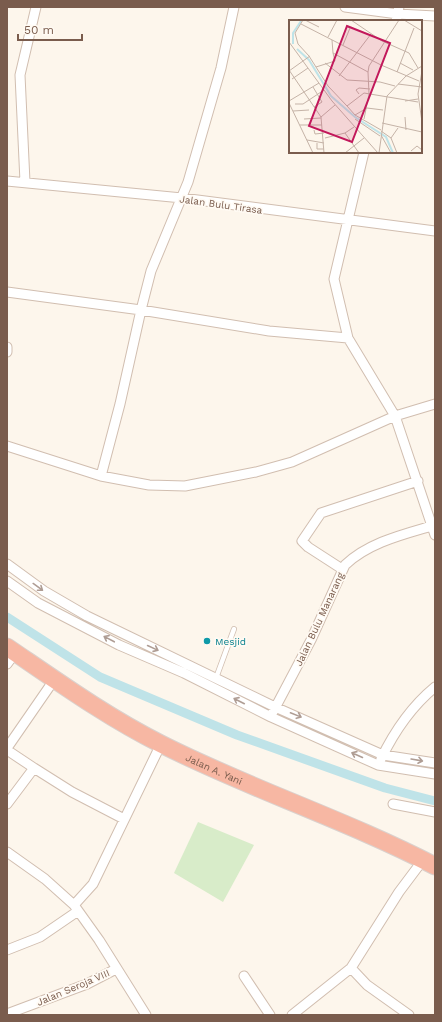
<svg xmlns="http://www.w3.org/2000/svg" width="442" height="1022" viewBox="0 0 442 1022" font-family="'Work Sans',sans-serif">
<rect width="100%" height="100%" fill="#fdf6ec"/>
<path fill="#d8ecc9" d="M 198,822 L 254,845 L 223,902 L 174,873 Z"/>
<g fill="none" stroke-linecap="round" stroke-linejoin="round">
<path stroke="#bfe3e8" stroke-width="9" d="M 7,617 L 100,677 L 237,735 L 385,788 L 435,801"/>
<defs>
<path id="lane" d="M 216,678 L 234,629"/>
<path id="street" d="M 345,7 L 398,14 L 435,16
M 396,21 L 399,7
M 7,181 L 182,198 L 435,231
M 25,182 L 20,75 L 36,7
M 7,292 L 141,310 L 269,331 L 348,338 L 395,416 L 435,535
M 348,338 L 334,279 L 364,152
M 7,347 L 7,352
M 7,446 L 101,476 L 149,485 L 185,486 L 256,472 L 292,462 L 395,416 L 435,404
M 101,476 L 120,404 L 141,310 L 151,271 L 188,182 L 221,68 L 234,7
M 7,564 L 44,591 L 87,616 L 275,707 L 383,755 L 435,763
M 342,569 L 308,547 L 302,541 L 321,513 L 418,481
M 7,581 L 38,603 L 119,645 L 184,673 L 271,717 L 378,765 L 435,774
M 7,664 L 15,653
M 273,712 L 311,640 L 345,565 C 369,542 405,534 435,525
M 7,748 L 54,680
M 7,750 L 34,768 L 7,804
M 381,759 C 394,732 412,706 435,687
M 34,768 L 72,792 L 124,819
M 393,804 L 435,812
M 7,852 L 45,879 L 74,905 L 99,940 L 146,1015
M 74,905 L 93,884 L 161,744
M 7,950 L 40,937 L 78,911
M 351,968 L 367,985 L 409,1015
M 244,976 L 270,1015
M 7,1014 L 87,984 L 116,969
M 292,1015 L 351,968 L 399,892 L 423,860"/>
<g id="highway">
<path id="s1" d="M 7,647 C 57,681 107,717 161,744 C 250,789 346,820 435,866"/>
</g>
</defs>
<use href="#lane" stroke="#d1beb0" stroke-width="6"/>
<use href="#street" stroke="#d1beb0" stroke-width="11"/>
<use href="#highway" stroke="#dad1cd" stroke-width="19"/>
<use href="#lane" stroke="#fff" stroke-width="4.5"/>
<use href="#street" stroke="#fff" stroke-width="9"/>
<use href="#highway" stroke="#f7b7a3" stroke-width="17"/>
</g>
<defs><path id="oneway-shaft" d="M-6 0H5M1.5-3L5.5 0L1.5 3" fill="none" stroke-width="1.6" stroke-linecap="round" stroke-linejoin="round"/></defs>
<g stroke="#af9d94">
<use href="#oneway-shaft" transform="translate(38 587) rotate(36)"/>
<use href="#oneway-shaft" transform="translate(109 639) rotate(-152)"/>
<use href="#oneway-shaft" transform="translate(153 648) rotate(25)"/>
<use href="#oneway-shaft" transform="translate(239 701) rotate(-153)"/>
<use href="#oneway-shaft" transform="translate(296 715) rotate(22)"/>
<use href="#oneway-shaft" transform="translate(357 755) rotate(-156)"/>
<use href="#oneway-shaft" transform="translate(417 760) rotate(10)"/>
</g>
<circle fill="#0f9aa8" stroke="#fffaf3" stroke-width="1.5" cx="207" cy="641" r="4"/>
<g text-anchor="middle" stroke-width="3.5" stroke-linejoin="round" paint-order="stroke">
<g font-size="10" fill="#7a5c4d" stroke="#fffaf3">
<text transform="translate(221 204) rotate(8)" y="4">Jalan Bulu Tirasa</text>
<text transform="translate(319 619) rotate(-65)" y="4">Jalan Bulu Manarang</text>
<text dy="4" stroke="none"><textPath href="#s1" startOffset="241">Jalan A. Yani</textPath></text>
<text transform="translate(73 987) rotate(-23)" y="4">Jalan Seroja VIII</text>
</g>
<g font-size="10" fill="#0d838f" stroke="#fffaf3" text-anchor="start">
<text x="215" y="645">Mesjid</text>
</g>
</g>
<g transform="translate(289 20)">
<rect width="133" height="133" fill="#fdf6ec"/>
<path fill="none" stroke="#bfe3e8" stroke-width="2" d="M 4,24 L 4,13 L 12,1M 8,29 L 20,40 L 42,76 L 66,97 L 97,117 L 104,133"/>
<path fill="none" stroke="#c5b3a7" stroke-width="1" d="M 14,0 L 6,13 L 9,24 L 20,36 L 39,66 L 58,86 L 66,95 L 92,110M 16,0 L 30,7M 62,0 L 93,21 L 120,33 L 129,48M 115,0 L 133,11M 12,4 L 92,45 L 130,61M 39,17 L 48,0M 43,20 L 44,33M 0,22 L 43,81 L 89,133M 54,25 L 61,8 L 57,6M 36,43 L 58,60 L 91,62 L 106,66M 111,43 L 124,50M 27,47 L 46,41 L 44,33 L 79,52 L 80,74 L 75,99M 0,50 L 32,97 L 35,133M 0,51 L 21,36M 133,51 L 129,74 L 133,102M 79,52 L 80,46 L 110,0M 108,52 L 125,8M 50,56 L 82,14M 3,59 L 19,48M 109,64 L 133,67M 24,67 L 33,82 L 25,87M 70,74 L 67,70 L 70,68 L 81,69M 0,81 L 30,63M 116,81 L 129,79M 0,83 L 24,133M 6,84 L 14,84 L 35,70M 58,86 L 75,73 L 129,82M 4,91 L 20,90M 66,95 L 78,88 L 94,90M 32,97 L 46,85M 116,97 L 117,110M 15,99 L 32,98M 66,99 L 91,116M 93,103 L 133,112M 11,105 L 33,105M 25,110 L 26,114 L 35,113M 92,111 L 102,118 L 108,133M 56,113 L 70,133M 92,115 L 102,133M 36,118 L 56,113 L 65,107M 102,118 L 109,108M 18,120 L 35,123M 28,123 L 28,129 L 35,129M 122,131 L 128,126 L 133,130M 56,133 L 75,118M 90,133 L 98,76 L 117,56 L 133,46"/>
<path fill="#c2185b" fill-opacity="0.15" stroke="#c2185b" stroke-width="2" d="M 58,6 L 101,23 L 63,122 L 20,106 Z"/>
<rect width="133" height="133" fill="none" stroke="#7a5c4d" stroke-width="2"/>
</g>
<rect width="442" height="1022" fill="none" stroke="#7a5c4d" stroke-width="16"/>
<path d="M18 34v6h64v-6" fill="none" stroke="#7a5c4d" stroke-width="2"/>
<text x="24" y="34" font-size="12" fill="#7a5c4d" stroke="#fffaf3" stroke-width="3" paint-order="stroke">50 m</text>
</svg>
